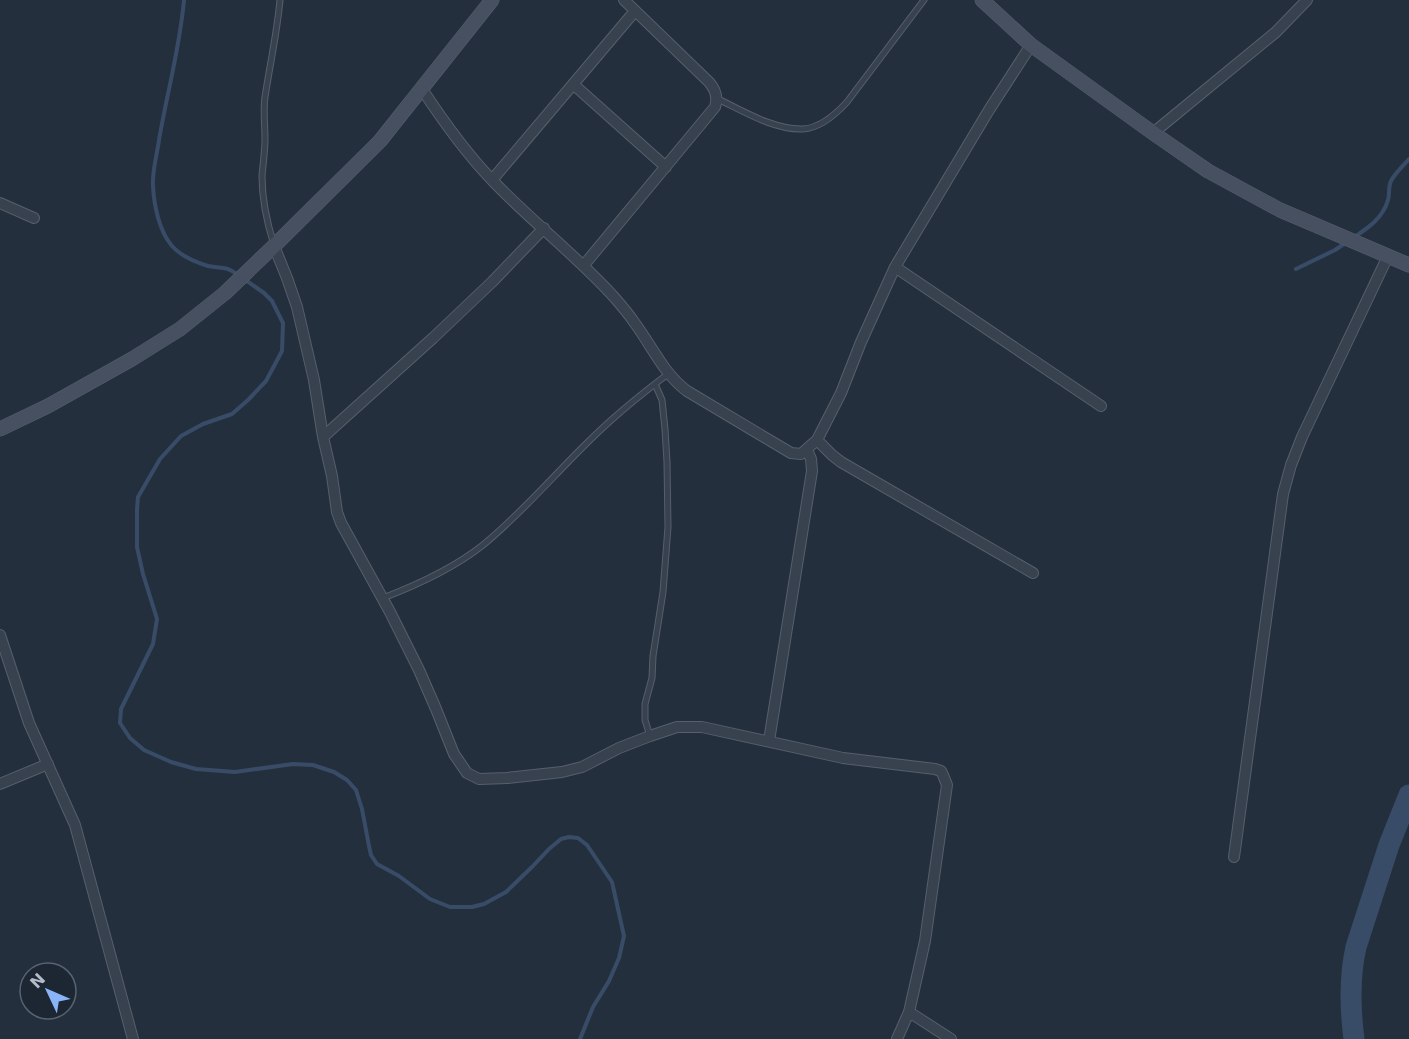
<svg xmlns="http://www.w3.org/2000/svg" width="1409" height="1039" viewBox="0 0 1409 1039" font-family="'DejaVu Sans',sans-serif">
<rect width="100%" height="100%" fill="#242f3e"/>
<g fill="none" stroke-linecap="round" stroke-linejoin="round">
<path stroke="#394c67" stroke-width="4" d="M 184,0 C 180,47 167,93 159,140 C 157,155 152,171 153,186 C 154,205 159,231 172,246 C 181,256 195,262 208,266 C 222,269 225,265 238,275
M 1353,238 C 1368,228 1383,218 1388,200 C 1390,194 1388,187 1391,181 C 1395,173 1403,166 1409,159
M 1296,269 L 1335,250 L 1347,242
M 244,279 L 264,293 L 272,301 L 283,323 L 282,351 L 266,381 L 248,400 L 232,414 L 203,424 L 181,436 L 160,459 L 138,497 L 137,510 L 137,547 L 143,574 L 157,619 L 153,644 L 121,709 L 120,723 L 130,738 L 144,750 L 171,762 L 196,769 L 235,772 L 293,764 L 313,765 L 334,772 L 347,780 L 356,790 L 362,809 L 369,846 L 371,855 L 377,864 L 399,876 L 430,899 L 450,907 L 472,907 L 484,904 L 506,892 L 532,867 L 549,849 L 561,839 L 569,837 L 578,838 L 587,845 L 612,882 L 624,936 L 619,958 L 609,981 L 593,1007 L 580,1039"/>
<path stroke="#394c67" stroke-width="21" d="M 1354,1039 C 1350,1008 1349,978 1356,947 L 1389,845 L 1409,795"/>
<defs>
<path id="lane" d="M 718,99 C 743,111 774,130 803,129 C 820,128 836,114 847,102 L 924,0
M 274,245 C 267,223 262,199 262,176 C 263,164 265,151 265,139 C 265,125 263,111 265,97 C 270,64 277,33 280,0
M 383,598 C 417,585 454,568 483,545 C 521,514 553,476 588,442 C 613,417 640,395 668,374
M 650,736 L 645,720 L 645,704 L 652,678 L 653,656 L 663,592 L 668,527 L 667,462 L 665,429 L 662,400 L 655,384"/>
<path id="street" d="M 573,84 L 666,167
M 422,89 C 443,121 465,152 492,180 C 531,221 576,255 614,297 C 621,305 628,313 634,322 C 652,346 663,373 687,391 L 791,453 L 801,454 L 817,440 L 841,393 L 861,342 L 895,267 L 989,110 L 1031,45
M 1153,133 L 1276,32 L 1307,0
M 492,180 L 635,11
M 0,203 L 34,218
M 274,246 L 287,278 L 297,307 L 314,380 L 323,437 L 332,476 L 337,512 L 341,523 L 390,612 L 419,670 L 436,709 L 454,754 L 467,773 L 479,779 L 507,778 L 562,772 L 582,767 L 619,748 L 650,736 L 677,727 L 702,727 L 843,758 L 935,769 L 941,771 L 943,775 L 947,785 L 925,941 L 909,1012 L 897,1039
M 584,265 L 715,107 C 718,98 716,90 709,82 L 624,0
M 895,267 L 1101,406
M 323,437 L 433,338 L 492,282 L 544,228
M 817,440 L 832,455 L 841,462 L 1033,573
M 0,635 L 29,723 L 75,825 L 133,1039
M 769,741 L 812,471 L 811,459 L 807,450
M 0,784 L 48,764
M 1234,857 L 1283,494 L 1291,465 L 1302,437 L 1388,256
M 909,1012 L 951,1039"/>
<path id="secondary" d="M 982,0 L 1031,45 L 1153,133 L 1208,171 L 1280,210 L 1409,265
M 0,429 L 48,406 L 132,359 L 180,329 L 225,293 L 274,246 L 380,141 L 492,0"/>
</defs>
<use href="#lane" stroke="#565f6c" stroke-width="7"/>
<use href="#street" stroke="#565f6c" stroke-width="12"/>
<use href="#secondary" stroke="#565f6c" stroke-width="15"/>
<use href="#lane" stroke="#38414e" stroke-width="5"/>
<use href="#street" stroke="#38414e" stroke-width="10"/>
<use href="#secondary" stroke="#465061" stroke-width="14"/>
</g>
<g transform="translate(48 991) rotate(314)"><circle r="28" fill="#1d2633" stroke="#59626f" stroke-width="1.5"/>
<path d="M0-4.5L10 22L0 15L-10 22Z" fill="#8ab4f8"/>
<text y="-9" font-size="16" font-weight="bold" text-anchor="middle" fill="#b4bcc9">N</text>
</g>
</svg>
